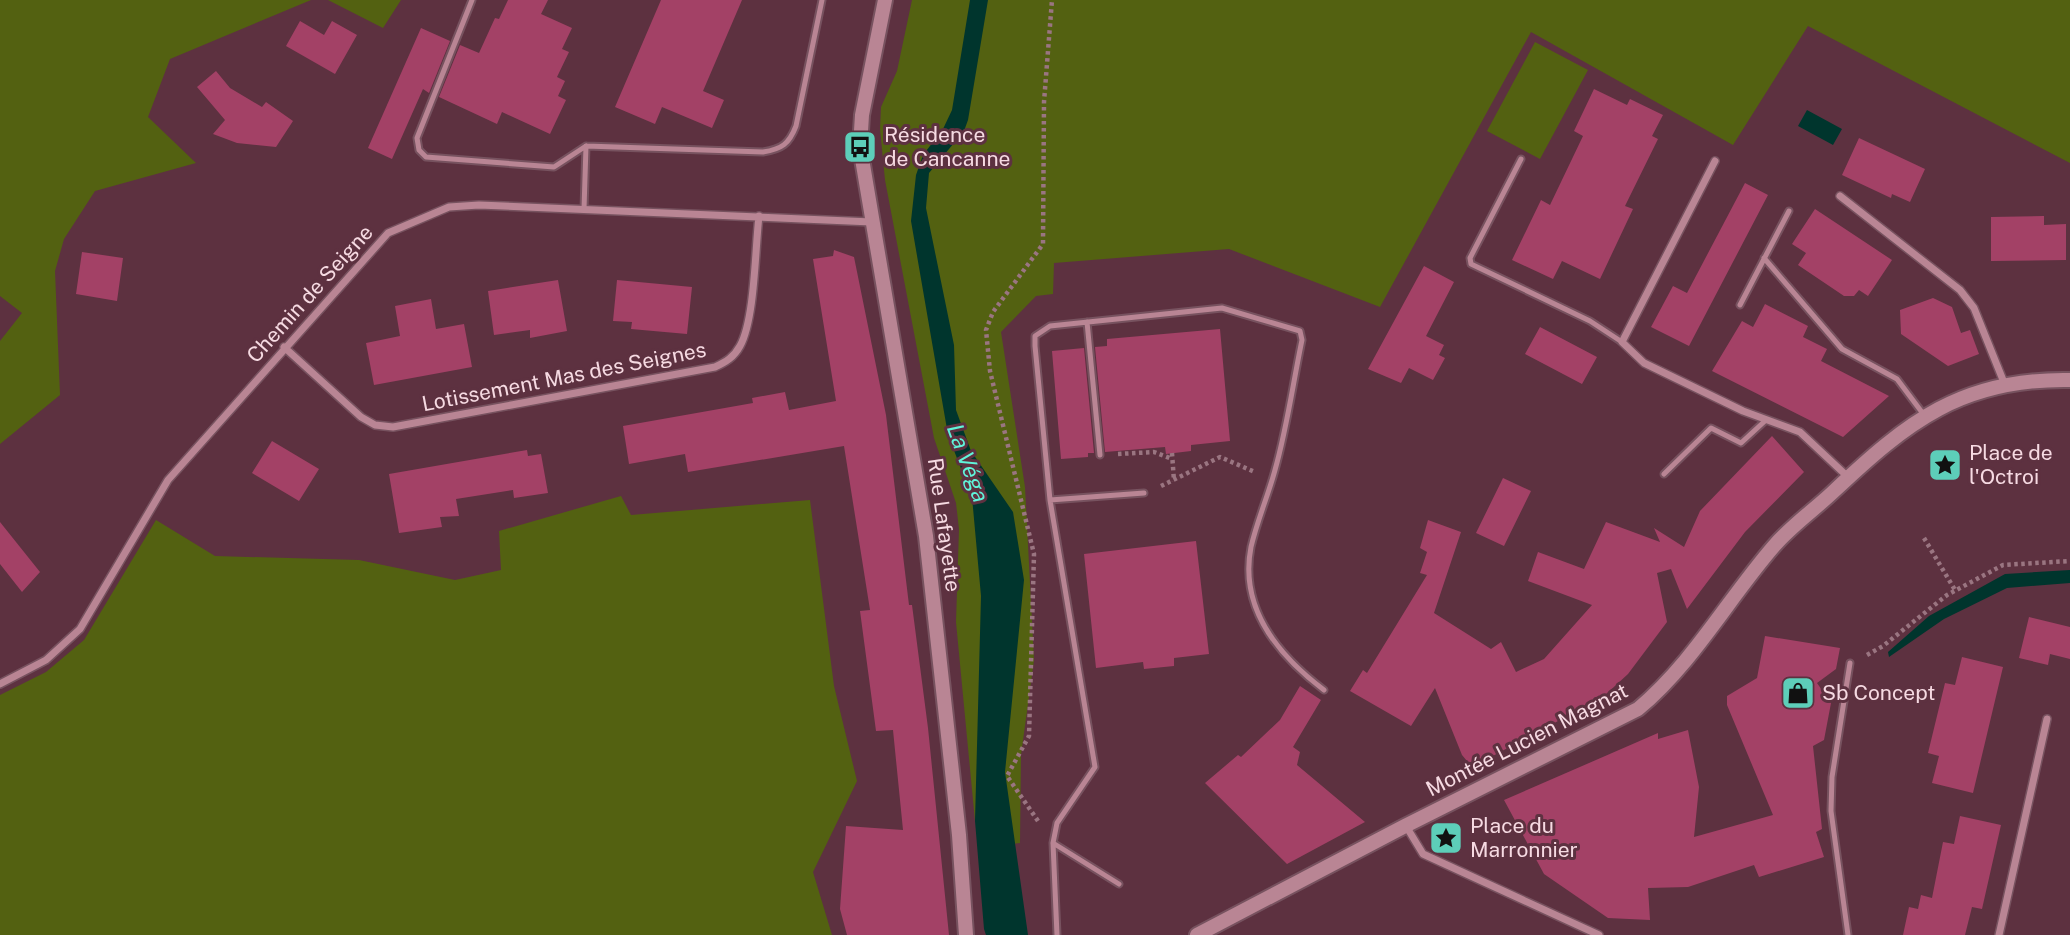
<svg xmlns="http://www.w3.org/2000/svg" width="2070" height="935" viewBox="0 0 2070 935" font-family="'Public Sans',sans-serif">
<rect width="100%" height="100%" fill="#5d3140"/>
<path fill="#536111" d="M 0,0 L 311,0 L 170,59 L 148,117 L 196,163 L 95,191 L 64,239 L 55,271 L 60,395 L 0,444 L 0,341 L 22,313 L 0,296 Z
M 328,0 L 401,0 L 383,28 Z
M 912,0 L 2070,0 L 2070,163 L 1808,26 L 1733,145 L 1531,32 L 1380,307 L 1229,249 L 1054,263 L 1053,294 L 1036,296 L 1001,332 L 1025,487 L 1034,660 L 1021,755 L 1020,843 L 1004,845 L 975,821 L 956,622 L 959,529 L 956,503 L 934,438 L 885,180 L 880,129 L 881,107 L 897,71 Z
M 1535,42 L 1588,70 L 1540,159 L 1487,131 Z
M 621,496 L 631,515 L 810,500 L 834,686 L 857,781 L 813,872 L 832,935 L 0,935 L 0,695 L 46,672 L 84,640 L 156,520 L 215,556 L 359,560 L 455,580 L 501,570 L 499,531 Z"/>
<path fill="#00352d" d="M 970,0 L 988,0 L 968,120 L 964,131 L 929,173 L 926,208 L 954,345 L 956,410 L 971,451 L 1013,512 L 1024,580 L 1005,772 L 1028,935 L 986,935 L 984,929 L 975,821 L 981,596 L 972,497 L 948,435 L 911,221 L 916,175 L 923,155 L 943,129 L 952,110 Z
M 1807,110 L 1842,129 L 1833,145 L 1798,126 Z
M 2070,570 L 2070,583 L 2007,588 L 1944,619 L 1889,657 L 1888,652 L 1929,616 L 2005,574 Z"/>
<path fill="#a34166" d="M 508,0 L 548,0 L 541,14 L 572,28 L 562,49 L 569,52 L 557,77 L 565,81 L 558,96 L 566,100 L 550,134 L 502,112 L 497,124 L 439,97 L 460,45 L 479,53 L 495,18 L 499,19 Z
M 661,0 L 742,0 L 703,91 L 724,100 L 712,128 L 662,107 L 655,124 L 615,107 Z
M 300,21 L 324,35 L 332,21 L 357,35 L 335,74 L 286,46 Z
M 421,28 L 450,41 L 429,93 L 423,89 L 392,159 L 368,148 Z
M 216,71 L 230,88 L 262,107 L 266,102 L 293,121 L 276,147 L 237,143 L 213,134 L 225,120 L 197,87 Z
M 1594,89 L 1627,105 L 1630,99 L 1663,115 L 1652,136 L 1658,139 L 1625,206 L 1633,209 L 1600,279 L 1562,261 L 1553,279 L 1512,260 L 1541,200 L 1550,205 L 1583,136 L 1574,131 Z
M 1859,138 L 1925,169 L 1910,202 L 1892,194 L 1891,198 L 1842,175 Z
M 1745,183 L 1768,195 L 1689,346 L 1651,327 L 1673,286 L 1687,293 Z
M 1815,209 L 1892,260 L 1868,296 L 1859,290 L 1854,296 L 1844,296 L 1798,265 L 1806,253 L 1792,244 Z
M 2044,216 L 2044,225 L 2066,224 L 2066,260 L 1991,261 L 1991,217 Z
M 834,250 L 854,257 L 886,415 L 909,605 L 912,605 L 928,728 L 949,935 L 847,935 L 840,909 L 846,826 L 903,830 L 893,730 L 876,731 L 860,611 L 870,610 L 844,446 L 688,472 L 685,454 L 629,464 L 623,426 L 753,403 L 752,398 L 785,392 L 789,410 L 836,401 L 813,259 L 833,256 Z
M 82,252 L 123,258 L 117,301 L 76,294 Z
M 1424,266 L 1454,282 L 1426,336 L 1444,345 L 1439,355 L 1445,358 L 1433,380 L 1409,368 L 1401,383 L 1368,369 Z
M 558,280 L 567,331 L 530,338 L 530,330 L 494,335 L 488,291 Z
M 617,280 L 692,287 L 687,334 L 631,329 L 632,322 L 613,321 Z
M 1933,298 L 1952,307 L 1961,333 L 1970,330 L 1979,354 L 1948,366 L 1901,334 L 1900,310 Z
M 431,299 L 436,329 L 464,324 L 472,367 L 374,385 L 366,343 L 400,336 L 395,306 Z
M 1765,304 L 1808,326 L 1803,337 L 1827,349 L 1821,361 L 1889,396 L 1843,437 L 1712,371 L 1742,321 L 1753,327 Z
M 1540,327 L 1597,357 L 1582,384 L 1525,354 Z
M 1220,329 L 1230,441 L 1191,445 L 1191,451 L 1166,454 L 1165,447 L 1105,452 L 1095,347 L 1107,346 L 1107,339 Z
M 1084,348 L 1094,453 L 1088,453 L 1088,457 L 1061,459 L 1052,351 Z
M 1772,436 L 1804,472 L 1745,532 L 1687,609 L 1671,569 L 1657,573 L 1667,622 L 1628,674 L 1603,697 L 1472,767 L 1462,755 L 1435,688 L 1411,726 L 1350,691 L 1363,670 L 1367,673 L 1427,575 L 1420,573 L 1427,552 L 1420,548 L 1428,520 L 1461,532 L 1434,613 L 1491,649 L 1501,642 L 1516,672 L 1544,659 L 1592,605 L 1528,581 L 1538,552 L 1584,569 L 1606,522 L 1660,542 L 1654,528 L 1684,547 L 1700,511 Z
M 272,441 L 319,469 L 299,501 L 252,473 Z
M 527,450 L 528,456 L 541,454 L 548,493 L 514,498 L 513,490 L 456,499 L 459,516 L 440,517 L 442,527 L 399,533 L 389,474 Z
M 1503,478 L 1531,491 L 1504,546 L 1476,533 Z
M 0,522 L 40,572 L 22,592 L 0,564 Z
M 1196,541 L 1209,654 L 1174,658 L 1174,666 L 1144,669 L 1143,662 L 1096,668 L 1084,554 Z
M 2029,617 L 2070,627 L 2070,659 L 2050,654 L 2048,665 L 2019,658 Z
M 1765,636 L 1840,648 L 1836,669 L 1817,683 L 1831,703 L 1824,740 L 1813,746 L 1822,829 L 1816,832 L 1824,857 L 1759,877 L 1754,865 L 1688,887 L 1648,888 L 1650,920 L 1608,918 L 1544,874 L 1504,800 L 1658,733 L 1658,739 L 1688,730 L 1699,787 L 1694,837 L 1773,815 L 1727,705 L 1727,696 L 1757,678 Z
M 1962,657 L 2003,667 L 1973,793 L 1932,783 L 1939,756 L 1928,753 L 1945,683 L 1955,685 Z
M 1300,686 L 1321,700 L 1293,747 L 1300,752 L 1297,765 L 1365,822 L 1287,864 L 1205,783 L 1238,755 L 1241,757 L 1280,720 Z
M 1960,816 L 2001,825 L 1982,909 L 1972,907 L 1965,935 L 1903,935 L 1909,907 L 1918,909 L 1921,895 L 1932,898 L 1943,842 L 1954,844 Z"/>
<g fill="none" stroke-linecap="round" stroke-linejoin="round">
<defs>
<path id="service" d="M 472,0 L 417,138 L 419,150 L 426,157 L 554,167 L 586,146
M 1521,159 L 1470,258 L 1471,264 L 1590,321 L 1622,342
M 584,209 L 586,146 L 763,152 C 782,149 789,144 796,126 L 822,0
M 1764,258 L 1842,349 L 1897,379 L 1924,415
M 1740,305 L 1789,211
M 1087,322 L 1100,455
M 1664,474 L 1711,428 L 1741,443 L 1766,420
M 1050,500 L 1144,493
M 1053,843 L 1119,884
M 1057,935 L 1053,843 L 1057,823 L 1095,767 L 1050,500 L 1035,346 L 1035,336 L 1050,326 L 1222,308 L 1300,331 L 1302,340 C 1293,383 1287,428 1275,470 C 1268,496 1257,521 1251,547 C 1239,608 1279,656 1324,690
M 1848,935 L 1831,811 L 1832,777 L 1850,663"/>
<path id="minor" d="M 1715,161 L 1622,342 L 1644,363 L 1743,411 L 1800,432 L 1848,477
M 1840,196 L 1960,290 L 1974,308 L 2005,385
M 284,347 L 361,417 L 375,425 L 393,427 L 715,367 C 726,362 734,357 740,346 C 755,319 755,249 759,216
M 0,684 L 46,660 L 80,629 L 168,480 L 388,233 L 449,207 L 479,205 L 872,222
M 1406,826 L 1423,854 L 1599,935
M 1999,935 L 2047,719"/>
<path id="secondary" d="M 885,0 L 862,115 L 860,147 L 926,536 L 959,835 L 966,935
M 1197,935 L 1405,826 L 1638,709 C 1693,663 1728,599 1774,546 C 1791,526 1814,510 1833,492 C 1907,422 1962,378 2070,380"/>
</defs>
<use href="#service" stroke="#77525f" stroke-width="9"/>
<use href="#minor" stroke="#77525f" stroke-width="10"/>
<use href="#secondary" stroke="#77525f" stroke-width="18"/>
<path stroke="#9a7581" stroke-width="4.5" stroke-dasharray="3.5 3.5" stroke-linecap="butt" d="M 1172,453 L 1174,481
M 1118,454 L 1154,452 L 1172,459
M 1161,486 L 1220,457 L 1255,472
M 1924,538 L 1955,590
M 1867,655 L 1883,646 L 1947,595 L 2003,565 L 2070,561
M 1038,821 L 1007,776 L 1029,736 L 1034,554 L 990,371 L 986,330 L 993,312 L 1043,244 L 1044,102 L 1052,0"/>
<use href="#service" stroke="#b98594" stroke-width="5"/>
<use href="#minor" stroke="#b98594" stroke-width="7"/>
<use href="#secondary" stroke="#b98594" stroke-width="14"/>
</g>
<defs>
<symbol id="bus-square" viewBox="-11 -11 22 22"><rect x="-9" y="-9" width="18" height="18" rx="4" fill="#5dceb9" stroke="#5d3140"/><path d="M-5-6H5V4H4V6H2V4H-2V6H-4V4H-5ZM-3.5-4V0h7V-4ZM-3.5 1.2v1.5H-2V1.2ZM2 1.2v1.5H3.5V1.2Z" fill="#111"/></symbol>
<symbol id="sight-square" viewBox="-11 -11 22 22"><rect x="-9" y="-9" width="18" height="18" rx="4" fill="#5dceb9" stroke="#5d3140"/><path d="M0-6L1.8-2.2L6-1.7L2.9 1.2L3.7 5.4L0 3.3L-3.7 5.4L-2.9 1.2L-6-1.7L-1.8-2.2Z" fill="#111"/></symbol>
<symbol id="shop-square" viewBox="-11 -11 22 22"><rect x="-9" y="-9" width="18" height="18" rx="4" fill="#5dceb9" stroke="#5d3140"/><path d="M-5-2.5h2.3a2.7 3.5 0 0 1 5.4 0H5L5.5 6h-11ZM-1.5-2.5h3a1.5 2.3 0 0 0-3 0Z" fill="#111"/></symbol>
</defs>
<g fill-rule="evenodd">
<use href="#bus-square" x="841" y="128" width="38" height="38"/>
<use href="#sight-square" x="1926" y="446" width="38" height="38"/>
<use href="#shop-square" x="1779" y="674" width="38" height="38"/>
<use href="#sight-square" x="1427" y="819" width="38" height="38"/>
</g>
<g text-anchor="middle" stroke-width="6" stroke-linejoin="round" paint-order="stroke">
<g font-size="21" fill="#f6dae2" stroke="#5d3140" text-anchor="start">
<text x="884" y="142">Résidence<tspan x="884" dy="24">de Cancanne</tspan></text>
<text x="1969" y="460">Place de<tspan x="1969" dy="24">l'Octroi</tspan></text>
<text x="1822" y="700">Sb Concept</text>
<text x="1470" y="833">Place du<tspan x="1470" dy="24">Marronnier</tspan></text>
</g>
<g font-size="21" fill="#f6dae2" stroke="#5d3140">
<text transform="translate(310 294) rotate(-48)" y="7">Chemin de Seigne</text>
<text transform="translate(564 377) rotate(-11)" y="7">Lotissement Mas des Seignes</text>
<text transform="translate(944 525) rotate(82)" y="7">Rue Lafayette</text>
<text transform="translate(1527 740) rotate(-27)" y="7">Montée Lucien Magnat</text>
</g>
<g font-size="23" font-style="italic" fill="#60f4da" stroke="#5d3140">
<text transform="translate(968 463) rotate(70)" y="8">La Véga</text>
</g>
</g>
</svg>
